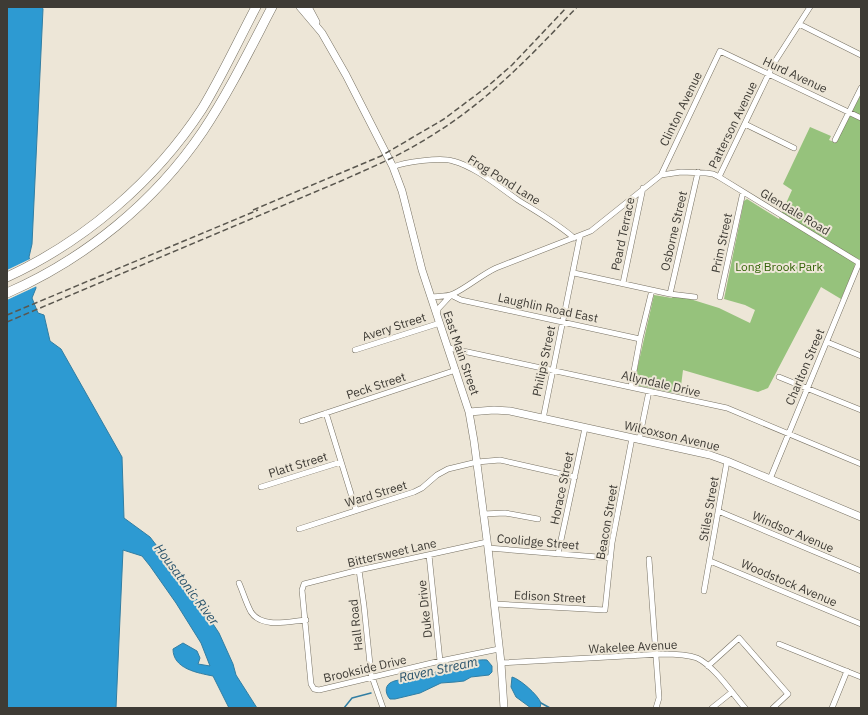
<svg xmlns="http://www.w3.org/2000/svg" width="868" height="715" viewBox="0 0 868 715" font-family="'IBM Plex Sans',sans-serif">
<rect width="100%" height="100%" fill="#ede6d7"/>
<path fill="#96c27c" d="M 861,94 L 861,260 L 856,258 L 854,269 L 841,299 L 821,287 L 768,388 L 758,392 L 683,370 L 680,394 L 636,385 L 634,383 L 654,295 L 672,298 L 674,294 L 719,308 L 750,323 L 755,310 L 745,305 L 724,299 L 744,201 L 747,199 L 779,219 L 792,190 L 783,184 L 810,127 L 831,136 L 829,140 L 836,143 Z"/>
<path fill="#2d9ad2" stroke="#327ea3" d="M 7,7 L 42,7 L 43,9 L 32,244 L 29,257 L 36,288 L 32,298 L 38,313 L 44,315 L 50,341 L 61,349 L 122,457 L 124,518 L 150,537 L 190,589 L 219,633 L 233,664 L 236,675 L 257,708 L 229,708 L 213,676 C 198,673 173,669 173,649 L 183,643 L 197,651 L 200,658 L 198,664 L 210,666 L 201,643 L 176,603 L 150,566 L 142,556 L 123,550 L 116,708 L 7,708 Z
M 487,660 L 492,666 L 492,672 L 489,675 L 471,677 L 464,681 L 455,682 L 441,683 L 420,693 L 395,699 L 390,699 C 386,695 384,687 390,683 C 396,679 405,680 412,679 C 433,675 468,658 487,660 Z
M 512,677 C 520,679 538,695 541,703 L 540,708 L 531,708 L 516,697 L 511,687 Z"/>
<path fill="#ede6d7" d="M 32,258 L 37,286 L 7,300 L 7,270 Z"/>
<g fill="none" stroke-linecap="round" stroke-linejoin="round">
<path stroke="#327ea3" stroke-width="1.5" d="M 541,703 L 550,708
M 344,708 L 352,698 L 371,693"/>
<defs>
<path id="street" d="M 799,24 L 861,55
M 745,124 L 794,148
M 835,140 L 861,88
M 393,167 C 404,162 441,157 453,161 C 476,167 499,187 518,200 C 537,212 557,223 574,238
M 661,175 L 720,51 L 861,118
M 719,177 L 861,264
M 574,273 L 670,294 L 695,297
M 623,283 L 643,188
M 670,294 L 698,172
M 431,297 C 437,296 447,297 453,294 C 468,287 481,275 496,268 L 591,231 L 661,175 L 681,172 L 706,173 L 713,174 L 719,177 L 774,63 L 810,7
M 720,297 L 743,192
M 437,314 L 438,309 L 451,295 L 461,300 L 640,339
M 827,342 L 861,356
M 449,348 L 727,408 L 861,464
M 355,350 L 440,323
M 779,377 L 861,410
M 631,387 L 640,339 L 652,290
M 326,413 L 356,510
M 543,419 L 580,236
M 302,421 L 456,370
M 639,440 L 649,391
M 770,479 L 859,263
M 261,487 L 341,462
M 718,511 L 861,571
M 483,514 L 505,513 L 538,519
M 299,529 L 414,492 L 422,488 L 437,475 L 448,469 L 477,462 L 500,460 L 575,477
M 487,542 L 359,570 L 304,584 L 302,590 L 311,684 L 314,689 L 319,690 L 440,661 L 499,649
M 488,548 L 610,558
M 558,554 L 585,428
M 429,555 L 440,661
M 649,559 L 659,698 L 656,708
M 710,561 L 861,624
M 359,570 L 364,606 L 371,674 L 383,708
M 239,583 C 243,592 246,603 251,612 C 262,629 290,621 306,620
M 704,591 L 727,461
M 494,604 L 605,610 L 612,543 L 632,438
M 779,644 L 861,677
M 501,663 L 662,654 C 673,654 686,654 697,658 C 714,666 732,693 745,708
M 708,666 L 739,638 L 788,694 L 773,708
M 712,708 L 732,692
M 832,708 L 847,671"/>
<path id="secondary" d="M 300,7 L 322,33 L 346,75 L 393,167 L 402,191 L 422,270 L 469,412 L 474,441 L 488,548 L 501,663 L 504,708
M 308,7 L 316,22
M 469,412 L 494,410 L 510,411 L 710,455 L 727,461 L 861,517"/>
<path id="highway" d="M 7,277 C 85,241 155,181 202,109 C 222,76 238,41 256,7
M 7,293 C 85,259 155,202 203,131 C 229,92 250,49 272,7"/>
</defs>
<use href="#street" stroke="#777163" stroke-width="6"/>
<use href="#secondary" stroke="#777163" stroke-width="8"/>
<use href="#highway" stroke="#777163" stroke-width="10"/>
<use href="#street" stroke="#fff" stroke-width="5"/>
<use href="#secondary" stroke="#fff" stroke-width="7"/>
<use href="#highway" stroke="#fff" stroke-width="9"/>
<path stroke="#5a574f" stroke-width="1.5" stroke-dasharray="6 3" stroke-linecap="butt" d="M 253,210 L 381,156 L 444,119 L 488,86 L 512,65 L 567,7
M 7,315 L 258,210
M 7,322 L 341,181 C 370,168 399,156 426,139 C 485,104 530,57 577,7"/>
</g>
<g text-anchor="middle" stroke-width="4" stroke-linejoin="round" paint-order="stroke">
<g font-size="12" fill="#3e3b35" stroke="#ede6d7">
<text transform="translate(795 75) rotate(25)" y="4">Hurd Avenue</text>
<text transform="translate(681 109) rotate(-64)" y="4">Clinton Avenue</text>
<text transform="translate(733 125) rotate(-64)" y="4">Patterson Avenue</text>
<text transform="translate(504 180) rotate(32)" y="4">Frog Pond Lane</text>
<text transform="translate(795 212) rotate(31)" y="4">Glendale Road</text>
<text transform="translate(674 231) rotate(-77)" y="4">Osborne Street</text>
<text transform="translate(623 234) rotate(-78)" y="4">Peard Terrace</text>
<text transform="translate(722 243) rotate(-78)" y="4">Prim Street</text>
<text transform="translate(548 308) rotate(12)" y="4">Laughlin Road East</text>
<text transform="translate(394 327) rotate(-18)" y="4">Avery Street</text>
<text transform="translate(461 353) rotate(71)" y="4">East Main Street</text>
<text transform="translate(544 361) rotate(-78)" y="4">Philips Street</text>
<text transform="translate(805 367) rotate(-67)" y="4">Charlton Street</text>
<text transform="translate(661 384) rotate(13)" y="4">Allyndale Drive</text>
<text transform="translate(376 386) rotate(-18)" y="4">Peck Street</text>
<text transform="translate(672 436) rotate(13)" y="4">Wilcoxson Avenue</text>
<text transform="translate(298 465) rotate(-17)" y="4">Platt Street</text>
<text transform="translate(562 488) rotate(-78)" y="4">Horace Street</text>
<text transform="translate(376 494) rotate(-17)" y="4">Ward Street</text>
<text transform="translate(709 509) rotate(-80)" y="4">Stiles Street</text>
<text transform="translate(607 522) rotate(-80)" y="4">Beacon Street</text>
<text transform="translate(793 532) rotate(23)" y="4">Windsor Avenue</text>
<text transform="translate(538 542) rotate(5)" y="4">Coolidge Street</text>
<text transform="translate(392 553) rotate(-13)" y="4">Bittersweet Lane</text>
<text transform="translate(789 583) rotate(23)" y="4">Woodstock Avenue</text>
<text transform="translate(550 597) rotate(3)" y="4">Edison Street</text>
<text transform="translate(425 609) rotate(-96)" y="4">Duke Drive</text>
<text transform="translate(356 625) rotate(-96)" y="4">Hall Road</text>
<text transform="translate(633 647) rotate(-3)" y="4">Wakelee Avenue</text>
<text transform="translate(365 669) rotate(-13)" y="4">Brookside Drive</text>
</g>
<g font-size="12" fill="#35640a" stroke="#ede6d7">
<text x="779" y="271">Long Brook Park</text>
</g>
<g font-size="13" font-style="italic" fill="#27516a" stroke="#ede6d7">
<text transform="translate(187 584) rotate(53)" y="5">Housatonic River</text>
<text transform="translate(438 669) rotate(-12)" y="5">Raven Stream</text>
</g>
</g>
<rect width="868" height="715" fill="none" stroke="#3e3b35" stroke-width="16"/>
</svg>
